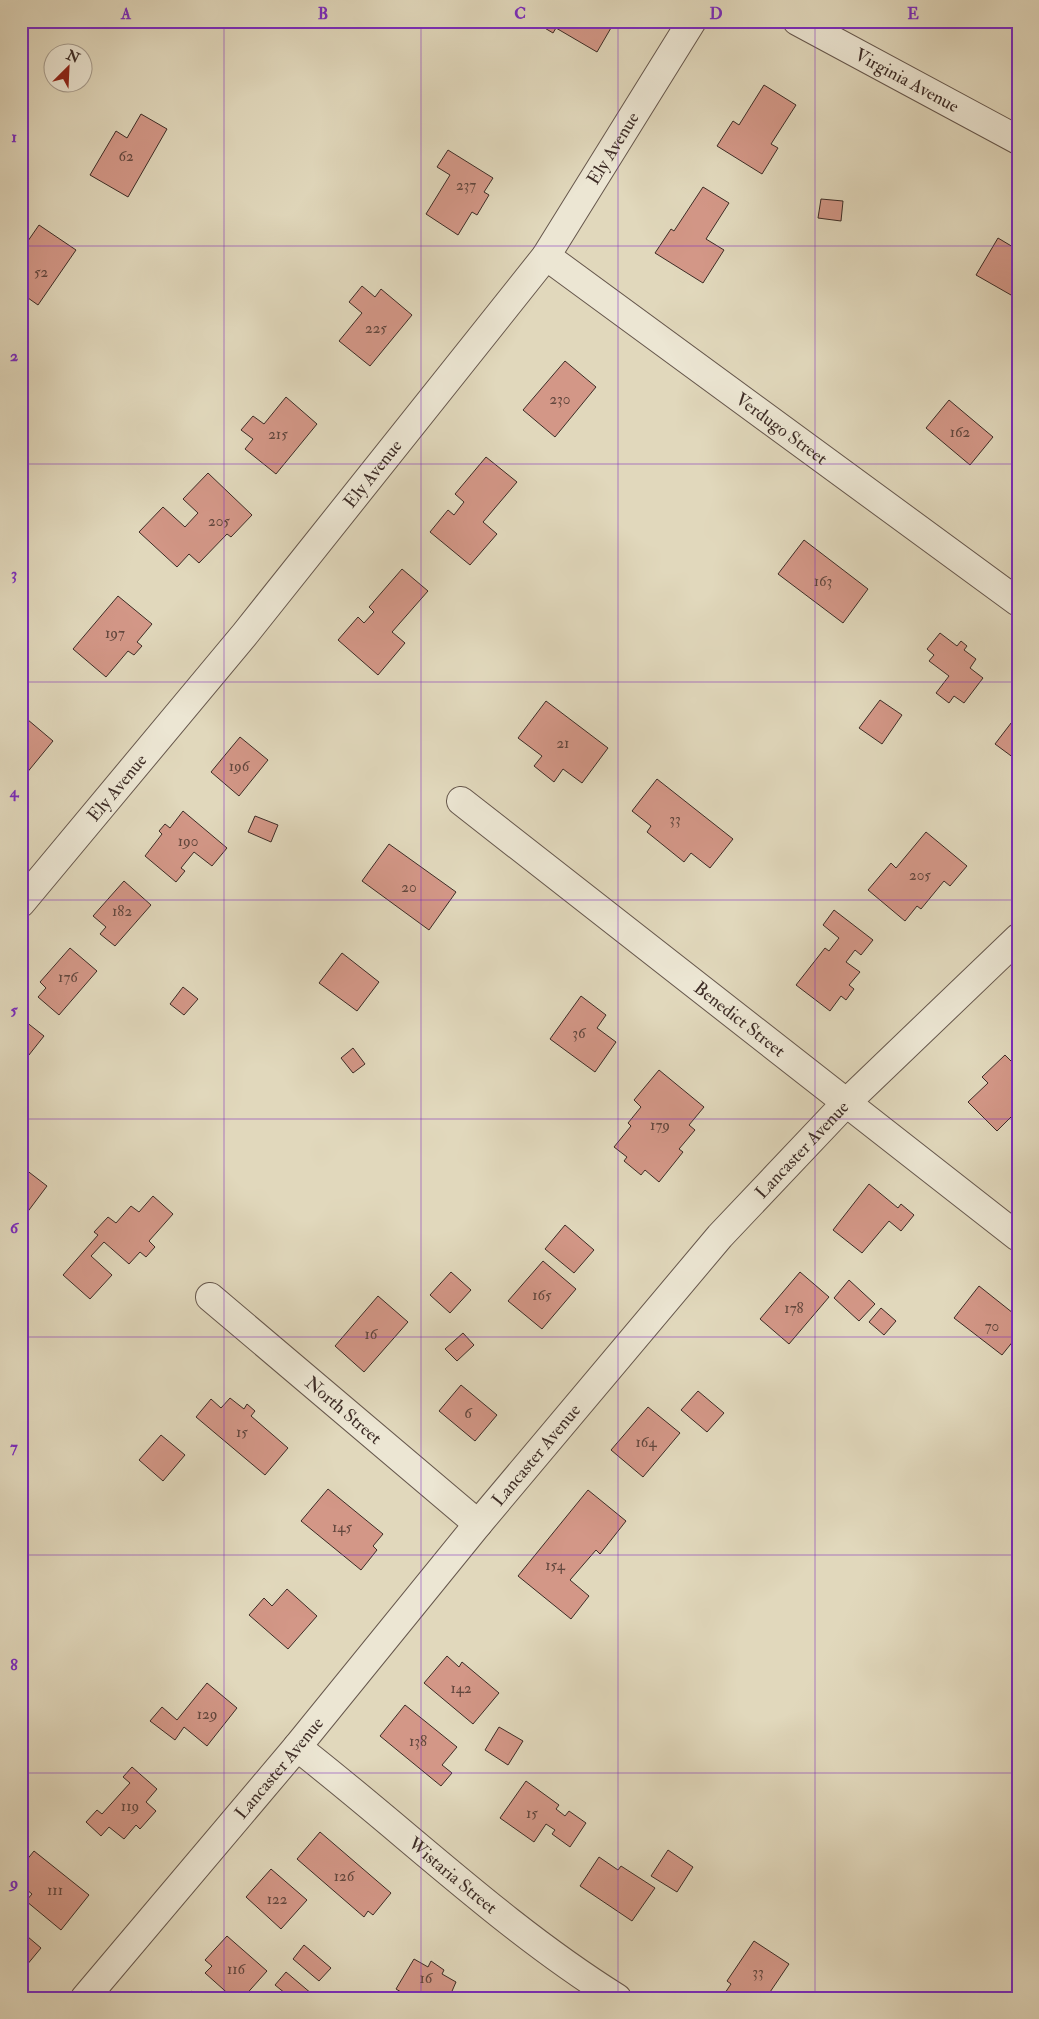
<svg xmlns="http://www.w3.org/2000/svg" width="1039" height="2019" viewBox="0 0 1039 2019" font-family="'IM FELL Double Pica',serif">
<rect width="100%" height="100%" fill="#e1d8bc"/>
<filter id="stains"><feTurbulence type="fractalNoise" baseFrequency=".004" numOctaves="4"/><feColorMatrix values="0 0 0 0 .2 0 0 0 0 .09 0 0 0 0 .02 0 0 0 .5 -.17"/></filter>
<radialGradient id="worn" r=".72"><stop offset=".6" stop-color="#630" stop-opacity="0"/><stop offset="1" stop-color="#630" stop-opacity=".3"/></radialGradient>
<path fill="#d39787" stroke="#3d2c26" d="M 533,21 L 615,21 L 597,52 L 556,28 L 553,33 Z
M 764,85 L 796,105 L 771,144 L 778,148 L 762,174 L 717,146 L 733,121 L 739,125 Z
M 141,114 L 167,129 L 128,197 L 90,175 L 116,131 L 127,138 Z
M 448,150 L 493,178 L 484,192 L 489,195 L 477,215 L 472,212 L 458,235 L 426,214 L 450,175 L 437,167 Z
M 703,187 L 729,203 L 706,239 L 724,250 L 703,283 L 655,253 L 671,229 L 674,231 Z
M 821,199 L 843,201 L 841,221 L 818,218 Z
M 39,225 L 76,250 L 38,305 L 21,293 L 21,251 Z
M 998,238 L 1018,250 L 1018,299 L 976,275 Z
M 362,286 L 375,297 L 381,289 L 412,315 L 370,366 L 339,341 L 362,313 L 349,302 Z
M 565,361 L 596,387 L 555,437 L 523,410 Z
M 286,397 L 317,424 L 276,474 L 245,449 L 253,439 L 241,430 L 253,416 L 264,424 Z
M 949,400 L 993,437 L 970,465 L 926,428 Z
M 486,457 L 517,482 L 483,522 L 497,534 L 470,565 L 430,532 L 448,510 L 454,515 L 464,502 L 455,494 Z
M 208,473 L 252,515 L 231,537 L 227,534 L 199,563 L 189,554 L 177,567 L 139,532 L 163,507 L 185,527 L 198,513 L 183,499 Z
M 804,540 L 868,589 L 843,623 L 778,574 Z
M 402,569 L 428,591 L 392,632 L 405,643 L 378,675 L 338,640 L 358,617 L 364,623 L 374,612 L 369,607 Z
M 118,596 L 152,624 L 137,642 L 142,646 L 134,655 L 128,651 L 106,677 L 73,649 Z
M 940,633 L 957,646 L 961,641 L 967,646 L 964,650 L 976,659 L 970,668 L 983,678 L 964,703 L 954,696 L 949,703 L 936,693 L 949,676 L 929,661 L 934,655 L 927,649 Z
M 880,700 L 902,715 L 882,744 L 859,728 Z
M 546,701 L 608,748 L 582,783 L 563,769 L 554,782 L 534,766 L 542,756 L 518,738 Z
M 21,714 L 53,741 L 21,780 Z
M 1018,714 L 1018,761 L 995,744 Z
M 240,737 L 268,760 L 239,796 L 211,772 Z
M 657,779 L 733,839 L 710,868 L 691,853 L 684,862 L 647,832 L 651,826 L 632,811 Z
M 183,811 L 227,848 L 212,866 L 194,852 L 181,868 L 185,871 L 176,882 L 145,856 L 162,834 L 159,831 L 165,824 L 170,828 Z
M 255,816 L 278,825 L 271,842 L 248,832 Z
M 926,832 L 967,866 L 950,886 L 944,881 L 921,909 L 917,906 L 905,921 L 868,890 L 891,863 L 896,868 Z
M 389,844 L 456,892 L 429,930 L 362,881 Z
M 124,881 L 151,905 L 115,946 L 100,934 L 106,927 L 93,916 Z
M 834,910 L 873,940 L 861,955 L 855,950 L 846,962 L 860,972 L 849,985 L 854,989 L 846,1000 L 841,996 L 830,1011 L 796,985 L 825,948 L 829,951 L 839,938 L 823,925 Z
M 70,948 L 97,971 L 59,1015 L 38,997 L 46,988 L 40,982 Z
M 342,953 L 379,982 L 357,1011 L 319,983 Z
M 183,987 L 198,999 L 184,1015 L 170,1004 Z
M 581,996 L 606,1015 L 597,1028 L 616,1042 L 595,1072 L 550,1039 Z
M 21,1018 L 44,1036 L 21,1065 Z
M 353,1048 L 365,1064 L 353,1073 L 341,1058 Z
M 1005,1055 L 1011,1061 L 1018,1055 L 1018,1120 L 1013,1115 L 997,1131 L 968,1102 L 988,1083 L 982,1077 Z
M 659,1070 L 704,1107 L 689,1125 L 695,1130 L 679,1149 L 683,1152 L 659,1182 L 645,1170 L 641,1175 L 624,1161 L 627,1157 L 614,1147 L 631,1126 L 628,1123 L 641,1107 L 634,1100 Z
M 21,1166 L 47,1186 L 26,1214 L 21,1211 Z
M 869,1184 L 898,1208 L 901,1204 L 914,1215 L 901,1231 L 889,1221 L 862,1253 L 833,1230 Z
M 153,1196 L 173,1214 L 149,1241 L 155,1247 L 146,1257 L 140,1252 L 129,1264 L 104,1242 L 91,1256 L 112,1275 L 90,1299 L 63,1275 L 98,1235 L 94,1232 L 108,1217 L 116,1223 L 131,1206 L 139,1212 Z
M 565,1225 L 594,1250 L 574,1273 L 545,1249 Z
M 543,1261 L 576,1289 L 542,1329 L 508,1301 Z
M 451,1272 L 471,1290 L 450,1313 L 430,1295 Z
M 800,1272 L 829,1297 L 789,1344 L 760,1319 Z
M 849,1280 L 875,1304 L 859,1321 L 834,1298 Z
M 979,1286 L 1018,1317 L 1018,1335 L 1002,1355 L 954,1318 Z
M 378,1296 L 408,1322 L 364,1372 L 335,1346 Z
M 881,1308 L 896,1321 L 884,1335 L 869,1322 Z
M 463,1333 L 474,1345 L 457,1361 L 445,1349 Z
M 461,1385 L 497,1415 L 475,1441 L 439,1411 Z
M 698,1391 L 724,1413 L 707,1432 L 681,1410 Z
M 230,1398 L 244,1409 L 247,1404 L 255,1411 L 251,1416 L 288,1448 L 265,1475 L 196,1417 L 211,1399 L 221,1408 Z
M 648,1407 L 680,1433 L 643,1477 L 611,1450 Z
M 161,1435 L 185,1455 L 163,1481 L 139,1460 Z
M 328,1489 L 383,1534 L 373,1546 L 377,1550 L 361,1570 L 301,1521 Z
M 588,1490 L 626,1521 L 600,1554 L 596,1550 L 570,1580 L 589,1596 L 571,1619 L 518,1576 Z
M 287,1589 L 317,1616 L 288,1649 L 249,1615 L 264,1598 L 272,1606 Z
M 447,1656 L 459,1667 L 462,1662 L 499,1693 L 473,1724 L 424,1683 Z
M 207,1683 L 237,1708 L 207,1746 L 184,1727 L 175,1740 L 150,1721 L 162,1707 L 177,1720 Z
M 405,1705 L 457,1747 L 442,1765 L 452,1773 L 441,1786 L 380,1736 Z
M 499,1727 L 523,1741 L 508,1765 L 485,1750 Z
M 132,1767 L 157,1789 L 146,1802 L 156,1811 L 140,1829 L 136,1825 L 124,1839 L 109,1827 L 101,1836 L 86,1822 L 97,1810 L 102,1814 L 130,1783 L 123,1777 Z
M 526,1781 L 559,1805 L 556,1809 L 565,1816 L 569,1811 L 586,1823 L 570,1847 L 552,1834 L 555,1830 L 546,1824 L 534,1842 L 500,1818 Z
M 320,1832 L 391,1893 L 373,1915 L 368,1911 L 364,1917 L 297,1859 Z
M 668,1850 L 693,1867 L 677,1892 L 651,1876 Z
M 34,1851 L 89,1895 L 61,1930 L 26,1901 L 32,1894 L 21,1885 L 21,1867 Z
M 599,1857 L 618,1870 L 621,1866 L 655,1888 L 632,1921 L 580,1886 Z
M 271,1869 L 307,1900 L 281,1929 L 246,1897 Z
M 21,1931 L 41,1948 L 21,1972 Z
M 227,1936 L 267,1971 L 243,1998 L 233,1998 L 205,1973 L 212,1966 L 205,1960 Z
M 754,1941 L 789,1964 L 766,1998 L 731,1998 L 725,1993 L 731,1984 L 727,1981 Z
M 304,1945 L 331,1968 L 319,1981 L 293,1959 Z
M 414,1959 L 428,1967 L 431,1961 L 444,1970 L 442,1974 L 456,1982 L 449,1998 L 411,1998 L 396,1989 Z
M 286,1972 L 312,1994 L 309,1998 L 291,1998 L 275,1985 Z
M 191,1991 L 200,1998 L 185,1998 Z"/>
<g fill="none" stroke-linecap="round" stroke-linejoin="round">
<defs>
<g id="street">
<path id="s1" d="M 797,21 L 1018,140"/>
<path id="s2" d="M 546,256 L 1018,602"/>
<path id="s3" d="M 461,801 L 1018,1237"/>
<path id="s4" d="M 21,903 L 245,634 L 546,256 L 692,21"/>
<path id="s5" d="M 210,1297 L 478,1524"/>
<path id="s6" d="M 297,1747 C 404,1830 502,1926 617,1998"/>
<path id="s7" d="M 85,1998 L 297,1747 L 478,1524 L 720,1236 L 845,1104 L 1018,938"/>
</g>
</defs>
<use href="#street" stroke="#66574c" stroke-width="30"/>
<use href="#street" stroke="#ece6d3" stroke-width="28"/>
</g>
<path fill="none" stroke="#7b2cbf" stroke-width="1" stroke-opacity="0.55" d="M 224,21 L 224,1998M 421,21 L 421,1998M 618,21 L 618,1998M 815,21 L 815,1998M 21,246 L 1018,246M 21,464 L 1018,464M 21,682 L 1018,682M 21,900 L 1018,900M 21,1119 L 1018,1119M 21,1337 L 1018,1337M 21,1555 L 1018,1555M 21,1773 L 1018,1773"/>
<g text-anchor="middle" stroke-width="4.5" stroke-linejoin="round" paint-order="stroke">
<g font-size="15" fill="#62473e">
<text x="126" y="161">62</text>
<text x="466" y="190">237</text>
<text x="41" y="277">52</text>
<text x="376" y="333">225</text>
<text x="560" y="404">230</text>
<text x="960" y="437">162</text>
<text x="278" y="439">215</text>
<text x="219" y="526">205</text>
<text x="823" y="586">163</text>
<text x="115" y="638">197</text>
<text x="563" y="748">21</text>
<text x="239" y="771">196</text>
<text x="675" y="824">33</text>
<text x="188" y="846">190</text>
<text x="920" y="880">205</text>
<text x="409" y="892">20</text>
<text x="122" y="916">182</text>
<text x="68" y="982">176</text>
<text x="579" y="1038">36</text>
<text x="660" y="1130">179</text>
<text x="542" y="1300">165</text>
<text x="794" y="1313">178</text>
<text x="992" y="1331">70</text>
<text x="371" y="1339">16</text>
<text x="468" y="1418">6</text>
<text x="242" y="1437">15</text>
<text x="646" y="1447">164</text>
<text x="342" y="1532">145</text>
<text x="555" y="1570">154</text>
<text x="461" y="1693">142</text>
<text x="207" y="1719">129</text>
<text x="418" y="1746">138</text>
<text x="130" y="1811">119</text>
<text x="532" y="1818">15</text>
<text x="344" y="1881">126</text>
<text x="55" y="1895">111</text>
<text x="277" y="1904">122</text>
<text x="236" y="1974">116</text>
<text x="758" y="1977">33</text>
<text x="426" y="1983">16</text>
</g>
<g font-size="18" fill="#3d2c26" stroke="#ece6d3">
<text dy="6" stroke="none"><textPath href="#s1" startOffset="125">Virginia Avenue</textPath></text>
<text dy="6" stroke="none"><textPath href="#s4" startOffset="960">Ely Avenue</textPath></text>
<text dy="6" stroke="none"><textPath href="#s2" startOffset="292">Verdugo Street</textPath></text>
<text dy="6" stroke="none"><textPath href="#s4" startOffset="555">Ely Avenue</textPath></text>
<text dy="6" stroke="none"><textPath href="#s4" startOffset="150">Ely Avenue</textPath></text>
<text dy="6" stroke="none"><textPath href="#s3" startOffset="354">Benedict Street</textPath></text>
<text dy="6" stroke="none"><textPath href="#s7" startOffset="1111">Lancaster Avenue</textPath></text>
<text dy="6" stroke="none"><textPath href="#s5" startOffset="175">North Street</textPath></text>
<text dy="6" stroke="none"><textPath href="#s7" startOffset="706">Lancaster Avenue</textPath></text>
<text dy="6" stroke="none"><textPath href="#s7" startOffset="301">Lancaster Avenue</textPath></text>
<text dy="6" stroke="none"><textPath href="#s6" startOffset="202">Wistaria Street</textPath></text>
</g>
</g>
<rect width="1039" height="2019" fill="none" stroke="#e1d8bc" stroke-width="55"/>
<g transform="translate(68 68) rotate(24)"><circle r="24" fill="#ece6d3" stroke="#a69c8e"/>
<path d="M0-4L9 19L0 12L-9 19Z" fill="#8f2418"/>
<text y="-8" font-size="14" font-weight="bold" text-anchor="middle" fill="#3d2c26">N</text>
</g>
<rect x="28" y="28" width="984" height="1964" fill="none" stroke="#7b2cbf" stroke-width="2"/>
<g font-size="16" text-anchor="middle" font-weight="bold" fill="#7b2cbf">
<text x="126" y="19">A</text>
<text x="323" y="19">B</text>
<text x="520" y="19">C</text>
<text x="716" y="19">D</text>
<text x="913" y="19">E</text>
<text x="14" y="142">1</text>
<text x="14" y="361">2</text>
<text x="14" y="579">3</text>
<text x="14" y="797">4</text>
<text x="14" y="1015">5</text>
<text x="14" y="1233">6</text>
<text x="14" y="1452">7</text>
<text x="14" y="1670">8</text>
<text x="14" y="1888">9</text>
</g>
<rect width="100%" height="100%" filter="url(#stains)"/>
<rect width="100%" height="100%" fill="url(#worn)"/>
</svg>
